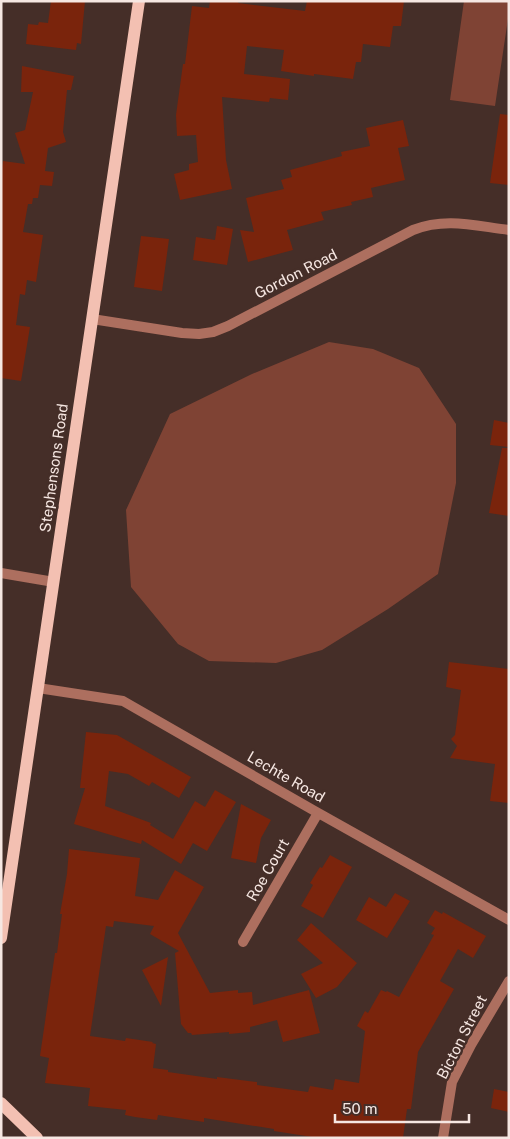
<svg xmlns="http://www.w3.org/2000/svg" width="510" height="1139" viewBox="0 0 510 1139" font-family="'Public Sans',sans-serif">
<rect width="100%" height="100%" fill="#452e28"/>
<path fill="#7f4334" d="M 464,1 L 509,1 L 509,12 L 495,106 L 450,100 Z
M 329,342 L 373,349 L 419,368 L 456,424 L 456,483 L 438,574 L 388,609 L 322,650 L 276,663 L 209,661 L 178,644 L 131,587 L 126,510 L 170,414 L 252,374 Z"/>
<path fill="#7a240c" d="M 51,1 L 85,1 L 81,44 L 77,43 L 76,50 L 26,44 L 28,24 L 38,25 L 39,22 L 48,23 Z
M 210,1 L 239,1 L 238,3 L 305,11 L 307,1 L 404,1 L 401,26 L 393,26 L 390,47 L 363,44 L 361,62 L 356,62 L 353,79 L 314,74 L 314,76 L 281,71 L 284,50 L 247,46 L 244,74 L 290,79 L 288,100 L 270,98 L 269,102 L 222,97 L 226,160 L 232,189 L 180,200 L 174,174 L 189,170 L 189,164 L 198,162 L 196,135 L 177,136 L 176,115 L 183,64 L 185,64 L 192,6 L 209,8 Z
M 22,66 L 74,76 L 71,90 L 67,90 L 63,132 L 66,142 L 48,148 L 45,171 L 54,172 L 52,186 L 40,185 L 38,198 L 33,198 L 32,204 L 28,204 L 23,232 L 43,235 L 36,282 L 27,280 L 25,295 L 20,294 L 16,325 L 30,327 L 21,381 L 1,378 L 1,172 L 3,161 L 25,164 L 15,133 L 25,130 L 33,92 L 21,92 Z
M 500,114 L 509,115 L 509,185 L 490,183 Z
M 403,120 L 409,146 L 398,148 L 405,180 L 371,188 L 373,197 L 351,202 L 352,205 L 321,212 L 324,220 L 287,230 L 293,250 L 248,262 L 240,230 L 254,232 L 246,198 L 284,189 L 281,180 L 292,177 L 290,170 L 342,156 L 341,152 L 370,146 L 366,128 Z
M 217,226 L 233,229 L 227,265 L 193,260 L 196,237 L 215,240 Z
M 141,236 L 169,239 L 162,291 L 134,287 Z
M 494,420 L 509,423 L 509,447 L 490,445 Z
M 502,448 L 509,448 L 509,516 L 489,513 Z
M 449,662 L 509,669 L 509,803 L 490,801 L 495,764 L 450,758 L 457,746 L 451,739 L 455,735 L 461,690 L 446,687 Z
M 86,732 L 117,735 L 191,777 L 179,798 L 152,782 L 149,786 L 128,774 L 109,771 L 105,806 L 151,823 L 150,825 L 173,839 L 195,801 L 205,807 L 215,790 L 236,802 L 207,851 L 193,843 L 181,864 L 142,840 L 141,844 L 74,824 L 85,788 L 80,788 Z
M 241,804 L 271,820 L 261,838 L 256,863 L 231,858 Z
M 69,849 L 140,858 L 135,896 L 158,900 L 175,870 L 204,887 L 178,933 L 210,993 L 238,990 L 238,993 L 252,992 L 253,1005 L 309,990 L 320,1033 L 283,1042 L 277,1020 L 250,1027 L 250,1032 L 229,1034 L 229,1032 L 192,1035 L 191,1033 L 188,1033 L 181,1024 L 175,953 L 179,951 L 150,934 L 154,926 L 114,921 L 113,927 L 106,926 L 90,1036 L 125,1041 L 126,1038 L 153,1042 L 152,1043 L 156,1044 L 153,1068 L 168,1070 L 168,1072 L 217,1079 L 217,1077 L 257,1082 L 257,1085 L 308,1092 L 310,1086 L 333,1090 L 335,1079 L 359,1083 L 365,1031 L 357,1026 L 365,1011 L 368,1013 L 381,990 L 386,992 L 387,991 L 399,997 L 434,935 L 431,934 L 435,928 L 427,923 L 435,910 L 442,914 L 443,912 L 486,936 L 473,958 L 458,949 L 440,981 L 454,989 L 418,1052 L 411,1109 L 407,1109 L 403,1138 L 319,1138 L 274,1131 L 274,1129 L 204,1118 L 204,1122 L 158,1115 L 157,1120 L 135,1117 L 125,1115 L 126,1110 L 88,1106 L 90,1088 L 45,1083 L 49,1058 L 40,1056 L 55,953 L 57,953 L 62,914 L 60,914 L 67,874 Z
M 330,855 L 352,867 L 323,918 L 301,906 L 313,885 L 310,883 L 320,867 L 322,868 Z
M 395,893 L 410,901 L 387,938 L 356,920 L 369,897 L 386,907 Z
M 311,923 L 357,963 L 337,987 L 316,998 L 301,974 L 323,963 L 297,940 Z
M 168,957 L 161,1006 L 142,970 Z
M 494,1089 L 509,1092 L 509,1112 L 491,1108 Z"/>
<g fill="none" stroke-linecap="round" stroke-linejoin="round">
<path stroke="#ad6f5f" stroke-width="10" d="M 92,319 L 182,333 L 199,334 L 213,332 L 228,326 L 413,230 C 446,217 475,226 509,230
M 1,573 L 54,582
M 38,688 L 123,701 L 313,810 L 509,920
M 243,942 L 318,813
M 443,1138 L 452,1082 L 471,1045 L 509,981"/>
<path stroke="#f3c0b2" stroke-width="12" d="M 1,938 L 139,1
M 1,1103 L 37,1138"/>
</g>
<g text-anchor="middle" stroke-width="5" stroke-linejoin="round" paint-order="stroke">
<g font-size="15" fill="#f6e7e2" stroke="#452e28">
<text transform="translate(296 274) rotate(-27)" y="5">Gordon Road</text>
<text transform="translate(54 468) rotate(-82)" y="5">Stephensons Road</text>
<text transform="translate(286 777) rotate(30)" y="5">Lechte Road</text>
<text transform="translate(268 870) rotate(-60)" y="5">Roe Court</text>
<text transform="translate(462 1037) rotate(-63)" y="5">Bicton Street</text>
</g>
</g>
<rect width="510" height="1139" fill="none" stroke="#f6e7e2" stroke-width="5"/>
<path d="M335 1114v8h134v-8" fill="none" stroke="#f6e7e2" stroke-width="2.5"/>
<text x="342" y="1114" font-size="15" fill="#f6e7e2" stroke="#452e28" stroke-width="4" paint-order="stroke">50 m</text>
</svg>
